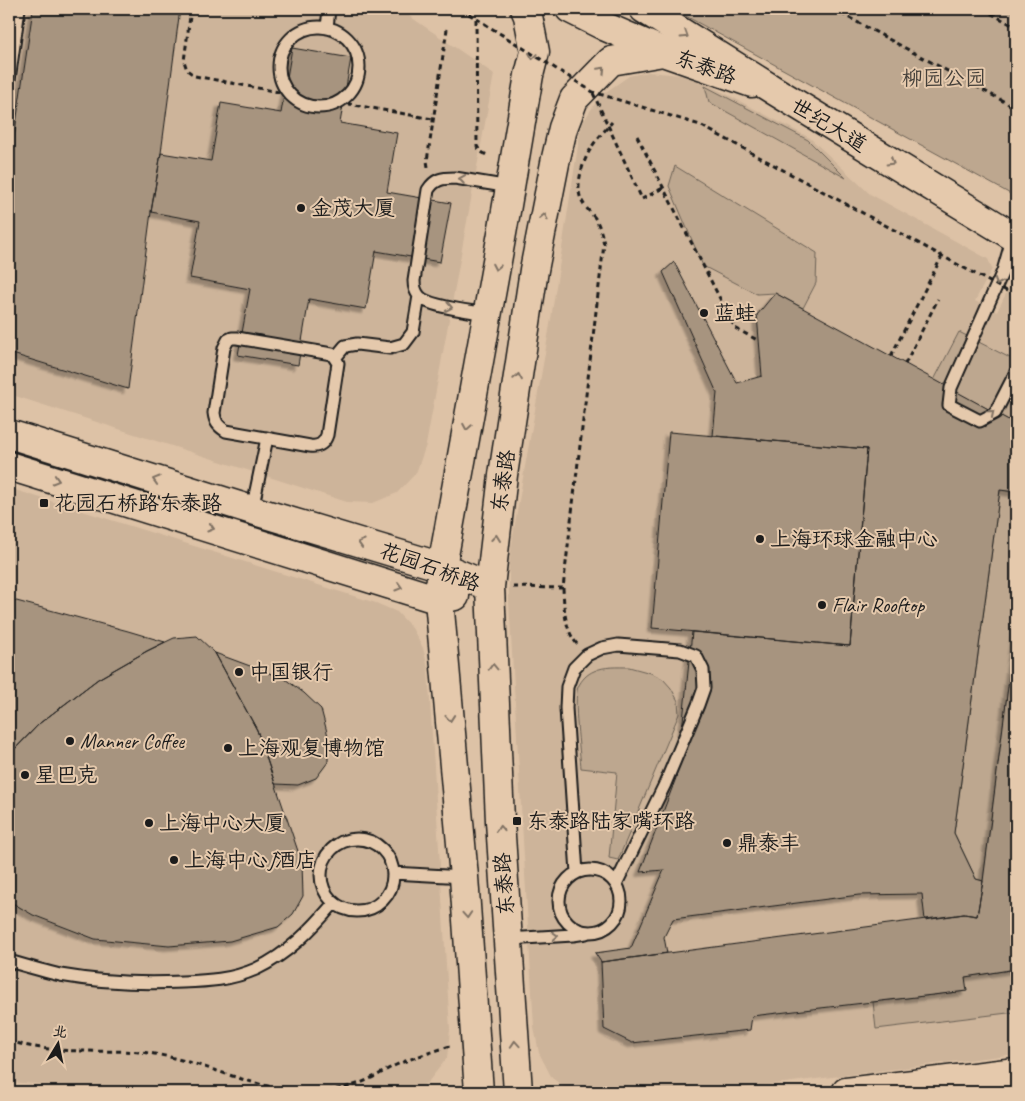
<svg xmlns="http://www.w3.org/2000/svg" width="1025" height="1101" viewBox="0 0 1025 1101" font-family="Caveat,'LXGW WenKai TC',sans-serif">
<defs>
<filter id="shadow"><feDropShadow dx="-4.5" dy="4.5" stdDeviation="1" flood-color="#0004"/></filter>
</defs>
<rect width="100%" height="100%" fill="#ddc2a6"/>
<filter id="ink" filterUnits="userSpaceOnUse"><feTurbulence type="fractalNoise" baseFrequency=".02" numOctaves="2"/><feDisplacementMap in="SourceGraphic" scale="10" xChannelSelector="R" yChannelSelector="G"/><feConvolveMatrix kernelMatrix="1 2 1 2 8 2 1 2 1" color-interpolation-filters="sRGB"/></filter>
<g filter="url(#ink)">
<path fill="#cdb49a" d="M 9,9 L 399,9 L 494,74 L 426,445 L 416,473 L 397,493 L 373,503 L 347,502 L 9,394 Z
M 648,72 L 692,76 L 810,138 L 870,194 L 988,259 L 992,269 L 975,301 L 997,312 L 1016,273 L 1016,1054 L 711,1092 L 571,1092 L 552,1078 L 539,1053 L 534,1027 L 509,601 L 509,564 L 514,529 L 550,325 L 580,133 L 583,122 L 600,96 L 629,76 Z
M 9,488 L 376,603 L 397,612 L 412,628 L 423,648 L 428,668 L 450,1030 L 447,1058 L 428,1082 L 413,1092 L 149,1092 L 9,1082 Z"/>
<path fill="#bda78f" stroke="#6c6256" d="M 673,9 L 1016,9 L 1016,197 Z
M 705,86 L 808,140 L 846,178 L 709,102 Z
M 675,166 L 817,253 L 816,283 L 803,308 L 775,293 L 757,294 L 703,266 L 669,186 Z
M 959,332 L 1016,361 L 1016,424 L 934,380 Z
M 1000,490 L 1016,492 L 1016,625 L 983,881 L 976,879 L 954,833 Z
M 629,667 L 651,673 L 663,679 L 671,688 L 678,701 L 679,714 L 618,860 L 609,858 L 617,772 L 581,768 C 580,751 573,701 578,687 C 582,679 587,674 594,671 C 604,666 618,667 629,667 Z
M 1016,969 L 1016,1012 L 876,1029 L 873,1002 L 966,991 L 965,977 Z"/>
<path fill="#a7947f" stroke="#1c1c1c" filter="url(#shadow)" d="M 33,9 L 180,9 L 161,153 L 151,212 L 128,389 L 9,353 L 9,171 Z
M 292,48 L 351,58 L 340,123 L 397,133 L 387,192 L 451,203 L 440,262 L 376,251 L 366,309 L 309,299 L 298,365 L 238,355 L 250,289 L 190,278 L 200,221 L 151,212 L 161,153 L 211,161 L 221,103 L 281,113 Z
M 674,262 L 737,383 L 762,376 L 757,315 L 775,293 L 1016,424 L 1016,492 L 1000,490 L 954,833 L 976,879 L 983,881 L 977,916 L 964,914 L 925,920 L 922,894 L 859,895 L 673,919 L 664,937 L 667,953 L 601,962 L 595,953 L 631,948 L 664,870 L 640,872 L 676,778 L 683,721 L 692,632 L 850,646 L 867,449 L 713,436 L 717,393 L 663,272 Z
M 669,432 L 867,449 L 850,646 L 652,628 Z
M 9,599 L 128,631 L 165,642 L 147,651 L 98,679 L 40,723 L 9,755 Z
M 1016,625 L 1016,969 L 965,977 L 967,991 L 752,1016 L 750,1030 L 632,1043 L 604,1029 L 601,962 L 964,914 L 977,916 L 983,881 Z
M 197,636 L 215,653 L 257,730 L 302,863 L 303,896 L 293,914 L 278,927 L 230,941 L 169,946 L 95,939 L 33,915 L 9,901 L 9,755 L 40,723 L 98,679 L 147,651 L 174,638 Z
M 215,653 L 285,679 L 304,693 L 321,709 L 328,736 L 328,762 L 316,778 L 298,785 L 275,784 L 257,730 Z"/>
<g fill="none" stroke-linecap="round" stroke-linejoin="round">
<defs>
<path id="lane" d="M279 67a40 40 0 1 1 80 0a40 40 0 1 1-80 0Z
M 327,28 L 329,9
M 9,80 L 19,9
M 1013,236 L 1003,271 L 951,388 L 949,405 L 980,421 L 995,413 L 1016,372
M 487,314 C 471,311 428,307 419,296 C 415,291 414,286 414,281 L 428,190 C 435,179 442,178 455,178 L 510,187
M 232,338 L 237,338 L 332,354 L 338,363 L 327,435 C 324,444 319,447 310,446 L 226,431 C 218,426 215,422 214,413 L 224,348 L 228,340 Z
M 335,358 L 345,346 L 357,344 L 390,348 L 404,344 L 413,332 L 419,296
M 252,510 L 267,438
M321 875a36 36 0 1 1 72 0a36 36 0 1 1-72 0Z
M559 901a31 31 0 1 1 62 0a31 31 0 1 1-62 0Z
M 393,873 L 464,877
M 577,873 L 566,708 L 567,687 L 574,668 L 587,655 L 602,648 L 618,645 L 680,650 L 696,656 L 703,670 L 704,688 L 698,705 L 665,784 L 616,884
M 508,939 L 573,935 L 586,933
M 9,961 C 26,966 43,971 60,975 C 100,982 141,984 182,982 C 208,981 231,980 256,969 C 288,954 311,930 334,903"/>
<path id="secondary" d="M 570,9 L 606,27 L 664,52
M 9,434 L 252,510 L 442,567 L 490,587
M 9,466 L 439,600 L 455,596
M 479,1092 L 464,877 L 439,600 L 442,567 L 506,211 L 529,75 L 535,52 L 528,16 L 525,9
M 518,1092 L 500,821 L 490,587 L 503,475 L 534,270 L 556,158 L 563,128 L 574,99 L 611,61 L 663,52 L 752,83
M 846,1092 L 1016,1072"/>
<path id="primary" d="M 644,9 L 775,91 L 1016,238"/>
</defs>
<use href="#lane" stroke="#1c1c1c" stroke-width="15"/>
<use href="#secondary" stroke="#1c1c1c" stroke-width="31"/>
<use href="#primary" stroke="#1c1c1c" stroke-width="31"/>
<path stroke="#1c1c1c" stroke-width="3" stroke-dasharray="5 4" stroke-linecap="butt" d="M 191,9 L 184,61 L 187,70 L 195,76 L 289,94
M 833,9 L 1016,108
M 983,9 L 1016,27
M 476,19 L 477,146 C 480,152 483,154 489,155
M 338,102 L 433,119
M 637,136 L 735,328 L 759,341
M 428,167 L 427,161 L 447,29
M 642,199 L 663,188
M 891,356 L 942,256
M 905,364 L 938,299
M 513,587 L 563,588 L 604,244 C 602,235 600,226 595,218 C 589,211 585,207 581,199 C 575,186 583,161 590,150 C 595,140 605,131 612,122
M 563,588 C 564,606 564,629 577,644
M 9,1041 C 17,1043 26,1046 35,1047 C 52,1050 70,1051 88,1051 C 108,1052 128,1050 148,1053 C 208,1061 264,1097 326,1091 C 341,1089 355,1086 369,1079 C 379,1075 387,1069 396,1065 C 414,1057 432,1052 450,1046"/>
<use href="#lane" stroke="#e5c9ac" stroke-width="11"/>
<use href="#secondary" stroke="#e5c9ac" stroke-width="28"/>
<use href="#primary" stroke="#e5c9ac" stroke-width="28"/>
<path stroke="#1c1c1c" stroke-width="3" stroke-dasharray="5 4" stroke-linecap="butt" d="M 461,9 L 593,92 L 700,125 L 1016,296
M 593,93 L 642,199"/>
</g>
<defs><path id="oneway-chevron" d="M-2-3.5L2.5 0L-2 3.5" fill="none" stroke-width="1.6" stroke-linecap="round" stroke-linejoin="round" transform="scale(1.25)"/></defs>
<g stroke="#807264">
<use href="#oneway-chevron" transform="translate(685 35) rotate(32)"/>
<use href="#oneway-chevron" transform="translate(533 56) rotate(98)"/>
<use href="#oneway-chevron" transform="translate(602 70) rotate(-46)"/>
<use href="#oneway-chevron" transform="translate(891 162) rotate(31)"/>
<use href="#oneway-chevron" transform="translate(462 179) rotate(-171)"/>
<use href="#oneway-chevron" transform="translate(544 217) rotate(-79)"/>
<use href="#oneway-chevron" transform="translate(496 267) rotate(101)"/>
<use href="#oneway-chevron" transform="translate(998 282) rotate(114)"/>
<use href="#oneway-chevron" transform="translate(449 307) rotate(11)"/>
<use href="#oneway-chevron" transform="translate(518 377) rotate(-81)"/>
<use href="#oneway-chevron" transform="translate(991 413) rotate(-40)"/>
<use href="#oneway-chevron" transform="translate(467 427) rotate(100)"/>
<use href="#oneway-chevron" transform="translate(56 480) rotate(17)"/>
<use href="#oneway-chevron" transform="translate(156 480) rotate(-163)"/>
<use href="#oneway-chevron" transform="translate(211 528) rotate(17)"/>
<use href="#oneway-chevron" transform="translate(496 538) rotate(-83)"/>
<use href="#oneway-chevron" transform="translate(361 543) rotate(-163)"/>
<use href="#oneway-chevron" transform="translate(399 587) rotate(17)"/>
<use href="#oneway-chevron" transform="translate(493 667) rotate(-92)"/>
<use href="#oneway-chevron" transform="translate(450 718) rotate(85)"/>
<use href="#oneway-chevron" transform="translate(500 829) rotate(-94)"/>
<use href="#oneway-chevron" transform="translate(467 915) rotate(86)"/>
<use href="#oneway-chevron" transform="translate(555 936) rotate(-3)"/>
<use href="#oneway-chevron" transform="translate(515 1044) rotate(-94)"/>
</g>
</g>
<g fill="#1c1c1c" stroke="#e5c9ac" stroke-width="2">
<circle cx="301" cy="208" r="5"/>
<circle cx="704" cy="313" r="5"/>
<rect x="39" y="498" width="10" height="10" rx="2.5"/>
<circle cx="760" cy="539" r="5"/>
<circle cx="822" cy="605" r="5"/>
<circle cx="239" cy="672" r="5"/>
<circle cx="70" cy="741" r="5"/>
<circle cx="228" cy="748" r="5"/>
<circle cx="25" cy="775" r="5"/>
<rect x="512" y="816" width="10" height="10" rx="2.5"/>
<circle cx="149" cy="823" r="5"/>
<circle cx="727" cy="843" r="5"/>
<circle cx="174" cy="860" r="5"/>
</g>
<g text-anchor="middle" stroke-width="4" stroke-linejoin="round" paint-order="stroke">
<g font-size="21" fill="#1c1c1c" stroke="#e5c9ac">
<text transform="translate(706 67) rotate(20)" y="7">东泰路</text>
<text transform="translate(829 125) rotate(31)" y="7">世纪大道</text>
<text transform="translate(503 481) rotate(-82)" y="7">东泰路</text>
<text transform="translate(430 567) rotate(20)" y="7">花园石桥路</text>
<text transform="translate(504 884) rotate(-94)" y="7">东泰路</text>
</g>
<g font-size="21" fill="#443f39" stroke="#e5c9ac">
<text x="944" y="85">柳园公园</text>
</g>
<g font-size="21" fill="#1c1c1c" stroke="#e5c9ac" text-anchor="start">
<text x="311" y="215">金茂大厦</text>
<text x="714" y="320">蓝蛙</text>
<text x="54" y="510">花园石桥路东泰路</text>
<text x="770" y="546">上海环球金融中心</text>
<text x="832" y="612">Flair Rooftop</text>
<text x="249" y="679">中国银行</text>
<text x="80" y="748">Manner Coffee</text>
<text x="238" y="755">上海观复博物馆</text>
<text x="35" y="782">星巴克</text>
<text x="527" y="828">东泰路陆家嘴环路</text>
<text x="159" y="830">上海中心大厦</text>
<text x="737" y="850">鼎泰丰</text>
<text x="184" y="867">上海中心J酒店</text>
</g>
</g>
<rect width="1025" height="1101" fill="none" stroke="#e5c9ac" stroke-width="30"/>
<rect x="15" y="15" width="995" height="1071" fill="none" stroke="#1c1c1c" stroke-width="2" filter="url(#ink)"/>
<g transform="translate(58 1044) rotate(10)" stroke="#e5c9ac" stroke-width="4" paint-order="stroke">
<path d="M0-4L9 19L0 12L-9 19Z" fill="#1c1c1c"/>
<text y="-8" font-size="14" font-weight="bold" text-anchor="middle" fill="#1c1c1c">北</text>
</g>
</svg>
